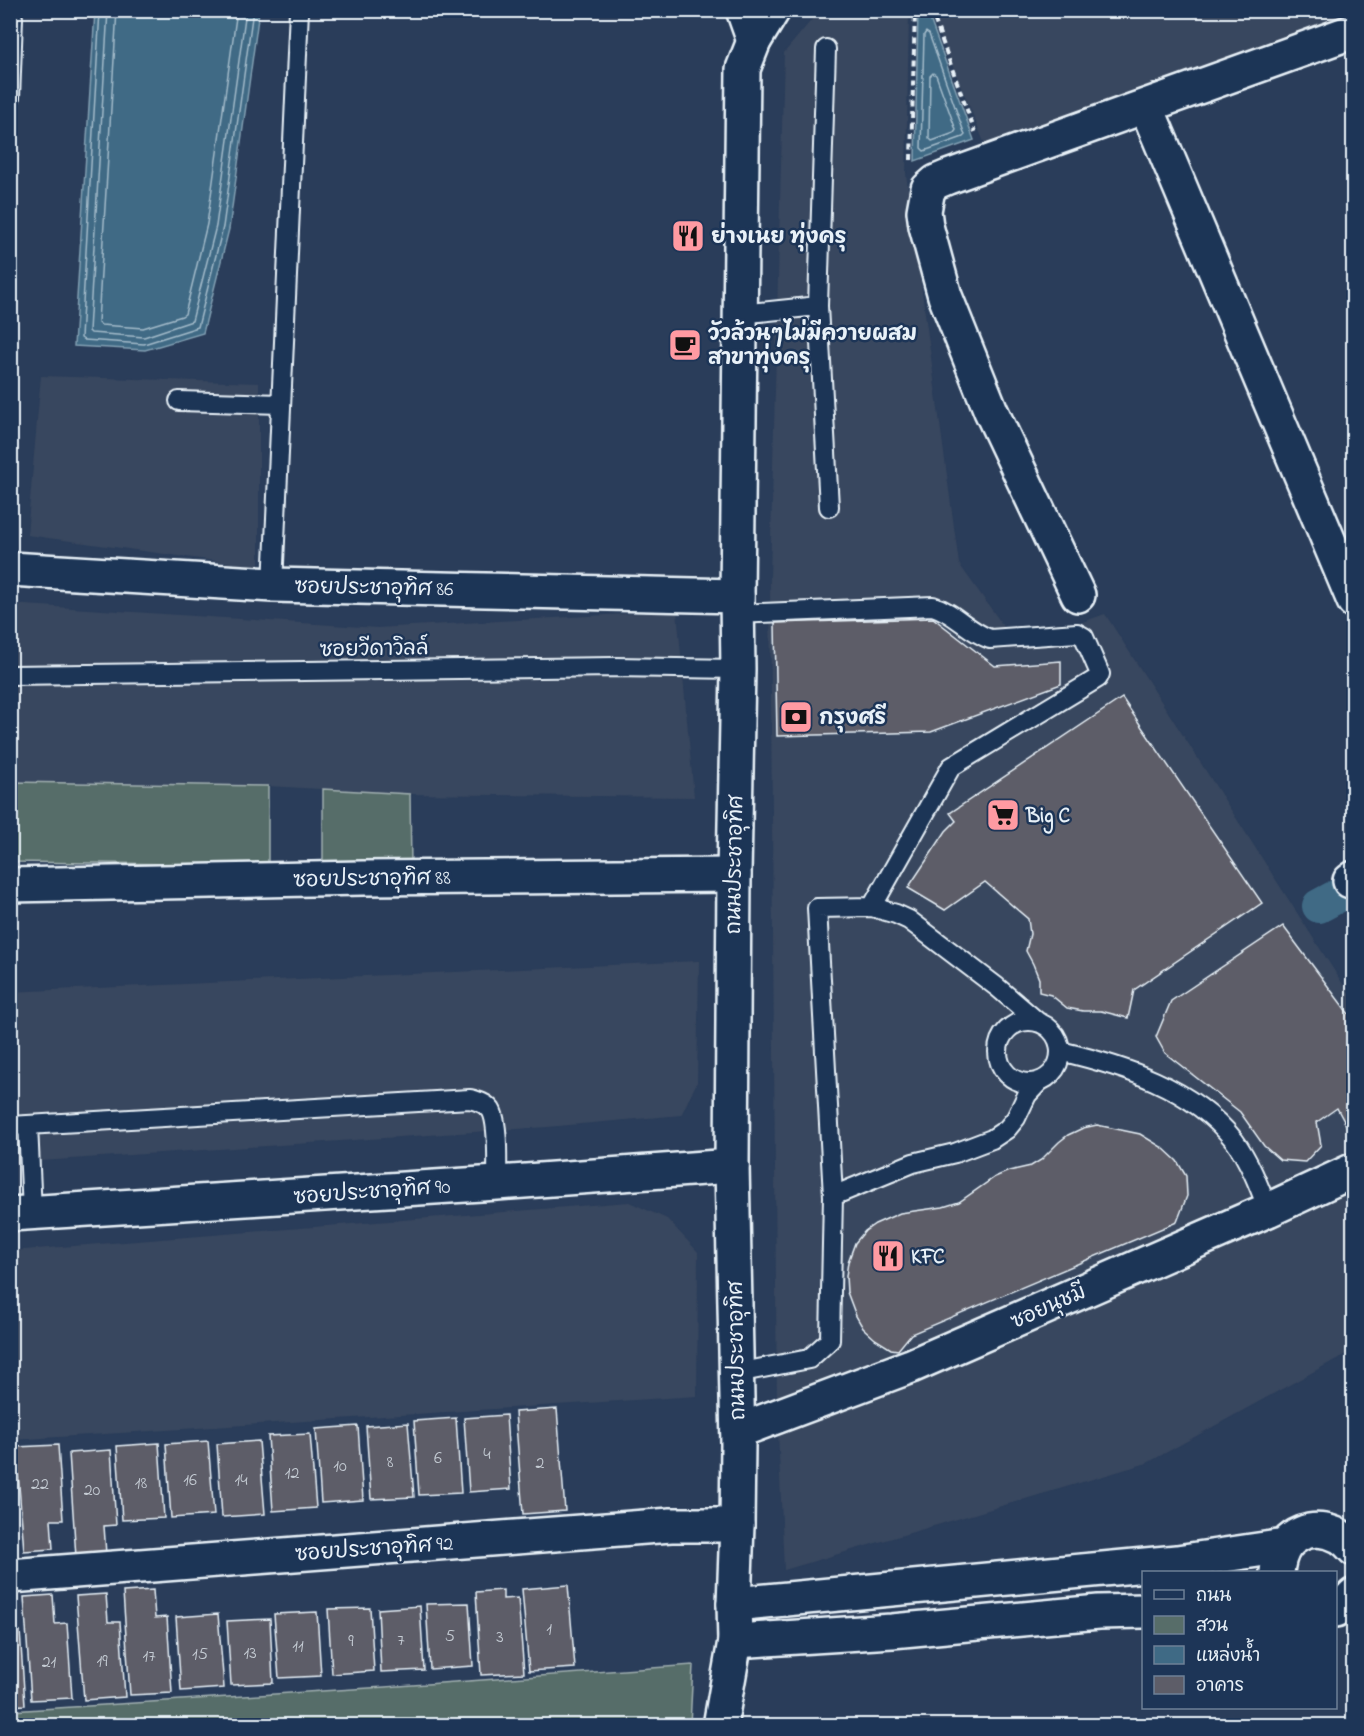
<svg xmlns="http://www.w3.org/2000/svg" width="1364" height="1736" viewBox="0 0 1364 1736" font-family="'Indie Flower','Playpen Sans Thai',sans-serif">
<rect width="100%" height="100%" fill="#2a3d5a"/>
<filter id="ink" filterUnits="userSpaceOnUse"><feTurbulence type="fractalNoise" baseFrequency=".0167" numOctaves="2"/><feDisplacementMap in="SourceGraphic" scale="12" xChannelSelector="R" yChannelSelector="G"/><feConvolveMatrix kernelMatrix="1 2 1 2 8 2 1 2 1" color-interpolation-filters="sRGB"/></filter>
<g filter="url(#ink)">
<path fill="#39475e" d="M 1353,10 L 1354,18 L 989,154 L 930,11 Z
M 819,11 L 909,11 L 906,174 L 959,564 L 1007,631 L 1077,624 L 1105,614 L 1353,1000 L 1353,1350 L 1147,1463 L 784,1570 L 777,1405 L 770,578 L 784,53 Z
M 41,376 L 259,383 L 259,567 L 27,535 Z
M 10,604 L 377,628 L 677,611 L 694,797 L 410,794 L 268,786 L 11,782 Z
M 699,961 L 697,1082 L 681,1115 L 547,1127 L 11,1163 L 10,992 Z
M 629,1202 L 667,1219 L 698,1252 L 697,1396 L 11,1440 L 11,1251 Z"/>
<path fill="#576d69" stroke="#a0afb0" stroke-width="1.5" d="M 11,782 L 268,786 L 268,865 L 11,862 Z
M 323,789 L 410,794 L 411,866 L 323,865 Z
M 693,1665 L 690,1725 L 11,1725 L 11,1711 L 385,1687 Z"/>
<path fill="#3f6a85" stroke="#83a0b3" stroke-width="1.5" d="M 95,11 L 259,11 L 229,229 L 203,333 L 145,350 L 74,346 Z
M 918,11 L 927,11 L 974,140 L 915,161 Z"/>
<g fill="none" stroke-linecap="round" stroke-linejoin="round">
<path stroke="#a4bbca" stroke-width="1.5" d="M 100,10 L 81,338 L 84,340 L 144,344 L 198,327 L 223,227 L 253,10
M 108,10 L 89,331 L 91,333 L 144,337 L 192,321 L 216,226 L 246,10
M 117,10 L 98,322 L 101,325 L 143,328 L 182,316 L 185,314 L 207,224 L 237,10
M 926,32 L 929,34 L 965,135 L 963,137 L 924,151 L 921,148 L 924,35 Z
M 933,73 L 936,75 L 956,130 L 954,133 L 932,141 L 929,138 L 930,76 Z"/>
<path stroke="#3f6a85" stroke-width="34" d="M 1319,906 L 1354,887"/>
</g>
<path fill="#5d5d68" stroke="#e8f1f8" stroke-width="1.5" d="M 933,618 L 995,666 L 1061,661 L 1061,684 L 931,732 L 777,736 L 775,623 Z
M 1122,698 L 1262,903 L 1134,990 L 1128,1018 L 1101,1011 L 1083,1011 L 1067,1008 L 1051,995 L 1039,992 L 1039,979 L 1033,964 L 1026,951 L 1030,934 L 1028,919 L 985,882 L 945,910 L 908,888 L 946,831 L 956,821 L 950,813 Z
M 1283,926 L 1354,1021 L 1354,1140 L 1337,1108 L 1317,1122 L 1321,1145 L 1305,1162 L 1280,1160 L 1264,1146 L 1240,1112 L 1165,1053 L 1156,1037 L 1171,1001 Z
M 1097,1125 L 1140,1134 L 1163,1148 L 1177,1161 L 1186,1176 L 1187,1196 L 1177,1222 L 911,1334 L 898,1350 L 891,1349 L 875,1339 L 863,1328 L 856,1316 L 847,1292 L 846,1276 L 848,1262 L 855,1243 L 865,1231 L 875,1224 L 900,1213 L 943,1207 L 959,1202 L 995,1177 L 1009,1171 L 1031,1166 L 1041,1160 L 1059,1142 L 1068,1135 L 1083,1128 Z
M 557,1409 L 565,1511 L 523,1514 L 515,1412 Z
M 506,1415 L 511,1489 L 469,1492 L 464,1418 Z
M 456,1418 L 461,1493 L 419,1495 L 414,1421 Z
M 408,1423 L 414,1497 L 371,1499 L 366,1426 Z
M 358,1426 L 363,1500 L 321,1503 L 316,1429 Z
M 310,1434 L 316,1508 L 273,1511 L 268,1436 Z
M 208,1441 L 214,1515 L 171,1518 L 166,1444 Z
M 259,1441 L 265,1514 L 222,1517 L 217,1444 Z
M 159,1443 L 164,1518 L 122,1520 L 117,1446 Z
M 58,1445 L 63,1520 L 51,1520 L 53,1549 L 24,1551 L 16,1447 Z
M 111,1450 L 116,1525 L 104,1526 L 106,1554 L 76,1557 L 69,1453 Z
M 10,1475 L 14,1519 L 10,1520 Z
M 568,1585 L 575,1668 L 529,1671 L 522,1589 Z
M 153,1590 L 155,1618 L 167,1617 L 172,1693 L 130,1695 L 123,1592 Z
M 503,1590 L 503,1599 L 518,1598 L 524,1673 L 481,1675 L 476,1592 Z
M 106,1594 L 108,1622 L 120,1622 L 125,1697 L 84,1700 L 76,1596 Z
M 53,1595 L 55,1624 L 67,1623 L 72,1698 L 31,1700 L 24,1597 Z
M 469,1603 L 473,1666 L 430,1669 L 426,1604 Z
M 420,1606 L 424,1670 L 381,1672 L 378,1609 Z
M 370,1608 L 374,1671 L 332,1674 L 328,1609 Z
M 317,1612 L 321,1676 L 279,1678 L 274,1614 Z
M 218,1614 L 224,1688 L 181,1691 L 176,1617 Z
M 270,1619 L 273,1683 L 231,1685 L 227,1621 Z
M 10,1631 L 20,1631 L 25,1705 L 10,1706 Z"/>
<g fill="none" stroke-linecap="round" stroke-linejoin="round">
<defs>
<path id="service" d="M 10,12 L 13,18 L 10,98
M 826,49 L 818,306 L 829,507
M 740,314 L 818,306
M 179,401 L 281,404
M 273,585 L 299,10
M 737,614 L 933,606 C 954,612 969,632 990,639 L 1077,633 L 1084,637 L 1100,674 L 1098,678 L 951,767 L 872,907
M 10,675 L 614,667 L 738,669
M998 1052a31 31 0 1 1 62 0a31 31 0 1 1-62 0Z
M 1060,1051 C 1123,1066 1192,1087 1234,1140 C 1249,1160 1259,1186 1268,1210
M 28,1125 L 32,1212
M 10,1126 L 470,1099 C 478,1101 486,1103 491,1110 C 499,1123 497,1166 497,1183
M 833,1196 L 913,1163 L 955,1153 L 992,1139 L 1007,1129 L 1016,1118 L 1027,1095 L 1040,1081
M 737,1373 L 809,1359 L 830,1340 L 833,1196 L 817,908 L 872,907 L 896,914 L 909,920 L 997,987 L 1038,1022"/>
<path id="minor" d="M 743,10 L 754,41
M 1146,106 L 1354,601
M 10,569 L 273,585 L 737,596
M 1078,595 L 991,411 L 945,296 L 926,226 L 924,211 L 928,189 L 936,182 L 948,177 L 1354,31
M 1350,881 L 1354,878
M 10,885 L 363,878 L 734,875
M 738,1431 L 911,1366 L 1268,1210 L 1354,1170
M 1277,1572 C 1278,1563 1280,1553 1286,1545 C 1305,1523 1337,1527 1354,1549
M 10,1576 L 671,1525 L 737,1525
M 734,1604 L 1177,1562 L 1285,1546
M 1336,1610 L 1343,1606 L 1354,1595
M 735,1641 L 892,1631 L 1099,1612 L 1144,1611"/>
<path id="tertiary" d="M 10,1214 L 497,1183 L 732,1166"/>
<path id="secondary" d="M 720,1726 L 735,1641 L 734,1604 L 737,1525 L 738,1444 L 732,1166 L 734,875 L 738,669 L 737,596 L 743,69 L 754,41 L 773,10"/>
</defs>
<use href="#service" stroke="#e8f1f8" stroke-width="22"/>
<use href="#minor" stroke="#e8f1f8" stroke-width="38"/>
<use href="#tertiary" stroke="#e8f1f8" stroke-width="38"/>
<use href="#secondary" stroke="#e8f1f8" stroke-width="38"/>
<path stroke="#e8f1f8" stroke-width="4" stroke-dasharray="6 4.5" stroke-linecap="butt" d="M 931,10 L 975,132
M 911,160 L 915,10"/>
<use href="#service" stroke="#1d3557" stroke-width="18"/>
<use href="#minor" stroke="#1d3557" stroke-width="33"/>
<use href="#tertiary" stroke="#1d3557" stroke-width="33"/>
<use href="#secondary" stroke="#1d3557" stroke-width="33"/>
</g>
</g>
<defs>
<symbol id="restaurant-square" viewBox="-11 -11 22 22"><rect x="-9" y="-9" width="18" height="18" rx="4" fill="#ff9aa2" stroke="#1d3557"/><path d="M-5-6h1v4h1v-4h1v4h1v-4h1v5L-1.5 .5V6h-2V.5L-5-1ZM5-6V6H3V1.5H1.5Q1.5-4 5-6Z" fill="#111"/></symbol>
<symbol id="cafe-square" viewBox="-11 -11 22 22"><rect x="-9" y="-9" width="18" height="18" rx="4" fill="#ff9aa2" stroke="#1d3557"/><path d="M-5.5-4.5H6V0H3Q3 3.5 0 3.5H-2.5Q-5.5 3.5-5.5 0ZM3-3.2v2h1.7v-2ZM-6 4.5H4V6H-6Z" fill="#111"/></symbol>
<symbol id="bank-square" viewBox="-11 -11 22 22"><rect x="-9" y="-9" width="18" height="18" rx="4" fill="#ff9aa2" stroke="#1d3557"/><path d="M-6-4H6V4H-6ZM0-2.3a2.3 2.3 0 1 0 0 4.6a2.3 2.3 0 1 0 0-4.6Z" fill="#111"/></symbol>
<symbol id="supermarket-square" viewBox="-11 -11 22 22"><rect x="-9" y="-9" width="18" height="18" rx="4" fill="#ff9aa2" stroke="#1d3557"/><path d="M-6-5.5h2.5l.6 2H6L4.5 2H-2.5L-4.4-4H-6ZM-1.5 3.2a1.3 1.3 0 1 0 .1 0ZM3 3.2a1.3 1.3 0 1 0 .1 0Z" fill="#111"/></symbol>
</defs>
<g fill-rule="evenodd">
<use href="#restaurant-square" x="669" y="217" width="38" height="38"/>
<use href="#cafe-square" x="666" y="326" width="38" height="38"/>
<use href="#bank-square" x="777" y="698" width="38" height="38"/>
<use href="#supermarket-square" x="984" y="796" width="38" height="38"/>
<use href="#restaurant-square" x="869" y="1237" width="38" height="38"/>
</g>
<g text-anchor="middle" stroke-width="5" stroke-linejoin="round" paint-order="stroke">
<g font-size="18" fill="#c5ccd4">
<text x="487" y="1459">4</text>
<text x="438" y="1463">6</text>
<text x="390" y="1467">8</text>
<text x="540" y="1468">2</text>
<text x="340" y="1471">10</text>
<text x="292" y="1478">12</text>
<text x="190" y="1485">16</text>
<text x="241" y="1485">14</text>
<text x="141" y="1488">18</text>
<text x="40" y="1489">22</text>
<text x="92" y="1495">20</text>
<text x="549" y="1634">1</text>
<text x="450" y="1641">5</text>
<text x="500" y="1642">3</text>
<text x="401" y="1645">7</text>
<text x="351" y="1646">9</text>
<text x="298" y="1651">11</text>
<text x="250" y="1658">13</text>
<text x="200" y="1659">15</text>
<text x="149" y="1661">17</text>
<text x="102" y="1666">19</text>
<text x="49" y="1667">21</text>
</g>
<g font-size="21" font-weight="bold" fill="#e8f1f8" stroke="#1d3557" text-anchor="start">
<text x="711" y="243">ย่างเนย ทุ่งครุ</text>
<text x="708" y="340">วัวล้วนๆไม่มีควายผสม<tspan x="708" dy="24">สาขาทุ่งครุ</tspan></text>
<text x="819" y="724">กรุงศรี</text>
<text x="1026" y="822">Big C</text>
<text x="911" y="1263">KFC</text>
</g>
<g font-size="21" fill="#e8f1f8" stroke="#1d3557">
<text transform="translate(374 587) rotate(1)" y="7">ซอยประชาอุทิศ 86</text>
<text transform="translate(374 648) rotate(-1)" y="7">ซอยวีดาวิลล์</text>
<text transform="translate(734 865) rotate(-89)" y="7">ถนนประชาอุทิศ</text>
<text transform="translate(372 878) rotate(-1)" y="7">ซอยประชาอุทิศ 88</text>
<text transform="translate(372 1191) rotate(-4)" y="7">ซอยประชาอุทิศ 90</text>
<text transform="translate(1048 1306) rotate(-24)" y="7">ซอยนุชมี</text>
<text transform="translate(736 1351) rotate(-91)" y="7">ถนนประชาอุทิศ</text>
<text transform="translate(374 1548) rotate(-4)" y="7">ซอยประชาอุทิศ 92</text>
</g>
</g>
<rect width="1364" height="1736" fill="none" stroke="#1d3557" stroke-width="36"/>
<rect x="18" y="18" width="1328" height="1700" fill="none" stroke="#e8f1f8" stroke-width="2" filter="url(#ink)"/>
<rect x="1142" y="1571" width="195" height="138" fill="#1d3557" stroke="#6e8097" stroke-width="1.5"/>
<rect x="1154" y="1590" width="30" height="9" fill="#1d3557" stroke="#6e8097" stroke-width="1.5"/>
<text x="1196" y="1601" font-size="18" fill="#e8f1f8">ถนน</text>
<rect x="1154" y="1616" width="30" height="18" fill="#576d69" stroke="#6e8097" stroke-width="1.5"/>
<text x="1196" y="1631" font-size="18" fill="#e8f1f8">สวน</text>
<rect x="1154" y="1646" width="30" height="18" fill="#3f6a85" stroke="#6e8097" stroke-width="1.5"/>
<text x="1196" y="1661" font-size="18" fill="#e8f1f8">แหล่งน้ำ</text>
<rect x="1154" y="1676" width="30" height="18" fill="#5d5d68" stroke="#6e8097" stroke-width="1.5"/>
<text x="1196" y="1691" font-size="18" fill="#e8f1f8">อาคาร</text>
</svg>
